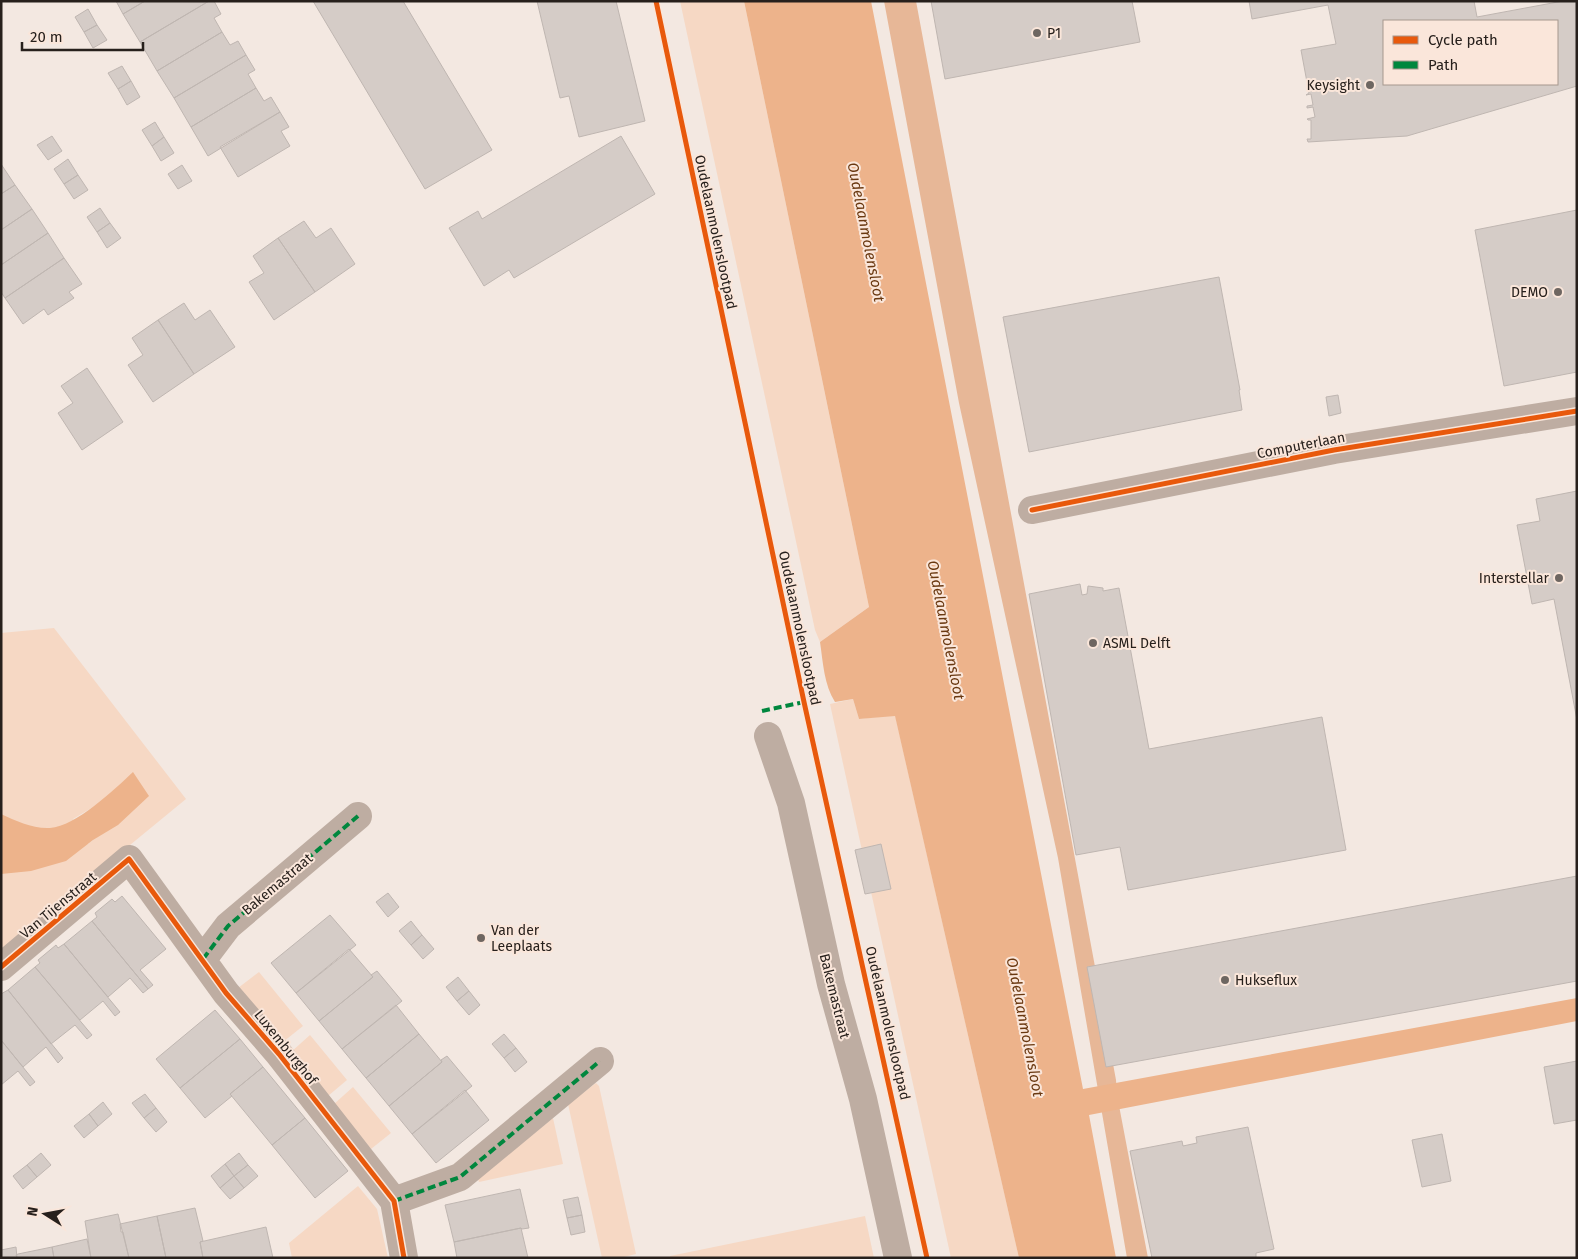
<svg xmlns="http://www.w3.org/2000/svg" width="1578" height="1259" viewBox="0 0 1578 1259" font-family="'Fira Sans',sans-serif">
<rect width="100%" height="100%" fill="#f3e8e1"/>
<path fill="#f6d8c4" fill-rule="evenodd" d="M 680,1 L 744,1 L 869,607 L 820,642 L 815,630 Z
M 54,628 L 186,799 L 1,951 L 1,633 ZM 133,773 L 93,840 L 88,844 L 73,819 L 100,803 Z
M 853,699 L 859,719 L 895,715 L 1019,1258 L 951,1258 L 830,704 Z
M 259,972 L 303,1026 L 283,1042 L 238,988 Z
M 310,1035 L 347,1080 L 328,1096 L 291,1052 Z
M 596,1083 L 599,1086 L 636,1254 L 620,1258 L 602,1258 L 568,1104 Z
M 353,1087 L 391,1133 L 371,1149 L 334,1104 Z
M 553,1118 L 563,1164 L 479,1182 L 478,1179 Z
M 358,1186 L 377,1209 L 388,1258 L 292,1258 L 289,1243 Z
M 865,1216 L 874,1258 L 670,1258 L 670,1256 Z"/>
<path fill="#e7b797" d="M 884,1 L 916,1 L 1116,1080 L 1117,1095 L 1148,1258 L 1127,1258 L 1058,858 L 959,403 Z"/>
<path fill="#edb38b" d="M 744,1 L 871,1 L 1083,1089 L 1577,998 L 1577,1021 L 1089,1115 L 1116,1258 L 1019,1258 L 895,716 L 859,719 L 853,699 L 835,702 C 824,685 823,662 820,642 L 869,607 Z
M 133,772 L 149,796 L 118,825 L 93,840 L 66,861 L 31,871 L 1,874 L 1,814 C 16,821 33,829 50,828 C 76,826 114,790 133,772 Z"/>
<path fill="#d5ccc7" stroke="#bfb6b1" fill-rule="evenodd" d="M 116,1 L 145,1 L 123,14 Z
M 145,1 L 204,2 L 209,1 L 140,42 L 123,14 Z
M 209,1 L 214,1 L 221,14 L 214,18 L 222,32 L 157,71 L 140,42 Z
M 313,1 L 403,1 L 492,150 L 425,189 Z
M 537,1 L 616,1 L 645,121 L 579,137 L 569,96 L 560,98 Z
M 931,1 L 1132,1 L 1140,42 L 945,79 Z
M 1249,1 L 1474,1 L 1477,17 L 1563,1 L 1577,1 L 1577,86 L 1407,136 L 1308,142 L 1307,139 L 1311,139 L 1311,120 L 1308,120 L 1307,119 L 1315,117 L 1313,107 L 1307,108 L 1307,106 L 1313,105 L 1311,94 L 1306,95 L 1309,93 L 1301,50 L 1336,44 L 1328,5 L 1252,19 ZM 1384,21 L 1557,21 L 1557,84 L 1384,84 Z
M 88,9 L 97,25 L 84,32 L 75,17 Z
M 97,25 L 107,40 L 93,48 L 84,32 Z
M 222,32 L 230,45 L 238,41 L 246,55 L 174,98 L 157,71 Z
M 246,55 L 255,70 L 248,74 L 256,88 L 191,127 L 174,98 Z
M 122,66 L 131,81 L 118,89 L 108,73 Z
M 131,81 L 140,97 L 127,105 L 118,89 Z
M 256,88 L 264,101 L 271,97 L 280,112 L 208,156 L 191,127 Z
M 280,112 L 289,127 L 281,131 L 290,146 L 238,177 L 220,147 Z
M 155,122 L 164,137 L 152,146 L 142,130 Z
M 52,136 L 62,151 L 48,160 L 37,145 Z
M 621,136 L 655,194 L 514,278 L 509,270 L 484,286 L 449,228 L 478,211 L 482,219 Z
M 164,137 L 174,153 L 161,161 L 152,146 Z
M 68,159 L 78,175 L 64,184 L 54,169 Z
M 1,164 L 15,185 L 1,194 Z
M 182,165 L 192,181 L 178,189 L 168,174 Z
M 78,175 L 88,190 L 74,199 L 64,184 Z
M 15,185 L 32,209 L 1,230 L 1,194 Z
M 100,208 L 110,223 L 97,232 L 87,217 Z
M 32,209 L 48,233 L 1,265 L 1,230 Z
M 1577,210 L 1577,372 L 1504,386 L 1475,230 Z
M 304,221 L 316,238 L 331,228 L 355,264 L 315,292 L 278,238 Z
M 110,223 L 121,238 L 107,248 L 97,232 Z
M 48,233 L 64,258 L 5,298 L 1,292 L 1,265 Z
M 278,238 L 315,292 L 274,320 L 249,282 L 264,273 L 253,256 Z
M 64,258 L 82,284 L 69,292 L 74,298 L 48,315 L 44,309 L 23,324 L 5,298 Z
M 1219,277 L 1240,390 L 1239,390 L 1242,410 L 1029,452 L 1003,317 Z
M 184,303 L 195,320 L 210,310 L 235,347 L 194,374 L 158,320 Z
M 158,320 L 194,374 L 153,402 L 128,365 L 143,355 L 132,338 Z
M 87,368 L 123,422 L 82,450 L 58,413 L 73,403 L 61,386 Z
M 1338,395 L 1341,413 L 1329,416 L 1326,397 Z
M 1577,491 L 1577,720 L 1554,599 L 1532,604 L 1517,525 L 1540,521 L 1536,499 Z
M 1080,584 L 1082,595 L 1087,594 L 1088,586 L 1103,588 L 1103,591 L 1119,588 L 1149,749 L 1322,717 L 1346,850 L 1128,890 L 1120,847 L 1076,855 L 1029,594 Z
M 881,844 L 891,889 L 865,894 L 855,850 Z
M 1577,876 L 1577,981 L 1106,1067 L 1087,967 Z
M 388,893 L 399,907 L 388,917 L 376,902 Z
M 122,896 L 166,949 L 140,970 L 153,985 L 148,989 L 92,921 L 97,917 L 95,913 L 112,899 L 115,902 Z
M 330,915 L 356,945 L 296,993 L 271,963 Z
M 92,921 L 148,989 L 143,993 L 130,978 L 108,997 L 64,944 Z
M 411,921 L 422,935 L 411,945 L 399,931 Z
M 422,935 L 434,949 L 423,959 L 411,945 Z
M 64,944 L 120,1012 L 115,1016 L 103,1001 L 80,1020 L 35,967 L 40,963 L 38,960 L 56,945 L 58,948 Z
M 349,949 L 373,977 L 319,1021 L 296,993 Z
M 35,967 L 92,1035 L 87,1039 L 75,1025 L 51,1044 L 8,990 Z
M 377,971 L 402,1001 L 342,1049 L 319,1021 L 373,977 L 371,975 Z
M 458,977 L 469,991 L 457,1001 L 446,987 Z
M 8,990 L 63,1058 L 58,1063 L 46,1047 L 23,1067 L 1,1040 L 1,994 Z
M 469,991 L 480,1005 L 469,1015 L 457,1001 Z
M 396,1005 L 419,1034 L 366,1078 L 342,1049 Z
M 215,1010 L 240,1039 L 180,1088 L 156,1059 Z
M 419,1034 L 442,1062 L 389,1106 L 366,1078 Z
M 504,1034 L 516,1048 L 504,1058 L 492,1044 Z
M 240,1039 L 263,1067 L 230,1094 L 232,1096 L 205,1118 L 180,1088 Z
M 1,1040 L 35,1082 L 30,1086 L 18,1071 L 1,1085 Z
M 516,1048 L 527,1062 L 515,1072 L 504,1058 Z
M 447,1056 L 472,1086 L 412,1134 L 389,1106 L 442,1062 L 441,1060 Z
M 1577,1061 L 1577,1120 L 1554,1124 L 1544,1067 Z
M 263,1067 L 305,1118 L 272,1145 L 230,1094 Z
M 465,1090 L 489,1120 L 436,1163 L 412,1134 Z
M 145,1094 L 156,1108 L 144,1118 L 132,1103 Z
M 103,1102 L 112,1114 L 98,1126 L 89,1114 Z
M 156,1108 L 167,1122 L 156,1132 L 144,1118 Z
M 89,1114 L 98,1126 L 84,1138 L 74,1126 Z
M 305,1118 L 348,1171 L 315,1198 L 272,1145 Z
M 1248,1127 L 1274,1249 L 1256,1253 L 1256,1258 L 1152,1258 L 1130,1151 L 1182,1141 L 1183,1146 L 1197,1143 L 1196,1137 Z
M 1442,1134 L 1451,1181 L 1422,1187 L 1412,1140 Z
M 41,1153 L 51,1165 L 37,1177 L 27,1165 Z
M 239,1153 L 248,1165 L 234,1176 L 225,1164 Z
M 225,1164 L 234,1176 L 220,1188 L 211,1176 Z
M 27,1165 L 37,1177 L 23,1189 L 13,1176 Z
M 248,1165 L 258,1176 L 244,1188 L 234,1176 Z
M 234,1176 L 244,1188 L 230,1199 L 220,1188 Z
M 520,1189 L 529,1228 L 522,1229 L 521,1228 L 454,1242 L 445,1205 Z
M 578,1197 L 582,1215 L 567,1218 L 563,1200 Z
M 195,1208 L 203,1241 L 200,1242 L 203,1258 L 166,1258 L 157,1216 Z
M 118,1214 L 129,1258 L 91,1258 L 85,1221 Z
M 582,1215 L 585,1232 L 571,1235 L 567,1218 Z
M 157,1216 L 166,1258 L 129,1258 L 123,1232 L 121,1232 L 120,1224 Z
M 266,1227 L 273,1258 L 203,1258 L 200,1242 Z
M 521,1228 L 528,1258 L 457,1258 L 454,1242 Z
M 87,1239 L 91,1258 L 54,1258 L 52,1247 Z
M 16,1247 L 17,1258 L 1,1258 L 1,1250 Z
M 52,1247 L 54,1258 L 17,1258 L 16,1255 L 18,1254 Z"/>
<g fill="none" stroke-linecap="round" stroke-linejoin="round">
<path stroke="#beada2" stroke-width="28" d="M 1032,510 L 1334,450 L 1577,411
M 768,736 L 791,803 L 831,984 L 863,1099 L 898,1258
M 203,959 L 228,926 L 358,816
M 1,967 L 129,859 L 226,993 L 279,1054 L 394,1201 L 404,1258
M 394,1201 L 460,1177 L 600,1061"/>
<path stroke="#00873e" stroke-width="4" stroke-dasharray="8 4" stroke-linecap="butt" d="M 762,711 L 804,702
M 203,959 L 228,926 L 358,816
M 394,1201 L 460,1177 L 600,1061"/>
<defs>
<path id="cycleway" d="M 656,1 L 804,702 L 927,1258
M 1032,510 L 1334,450 L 1577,411
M 1,967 L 129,859 L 226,993 L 279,1054 L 394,1201 L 404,1258"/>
</defs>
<use href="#cycleway" stroke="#fae6da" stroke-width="8"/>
<use href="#cycleway" stroke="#e8590c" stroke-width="5"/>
</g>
<g fill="#6e6661" stroke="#fae6da" stroke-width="2">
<circle cx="1037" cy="33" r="5"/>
<circle cx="1370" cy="85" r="5"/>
<circle cx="1558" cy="292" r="5"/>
<circle cx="1559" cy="578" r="5"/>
<circle cx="1093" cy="643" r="5"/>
<circle cx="481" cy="938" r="5"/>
<circle cx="1225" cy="980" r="5"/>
</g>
<g text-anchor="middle" stroke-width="4" stroke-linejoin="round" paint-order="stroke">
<g font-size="14" fill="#27201c" stroke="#fae6da" text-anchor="start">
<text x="1047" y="38">P1</text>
<text x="1360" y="90" text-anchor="end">Keysight</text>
<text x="1548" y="297" text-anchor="end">DEMO</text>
<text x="1549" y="583" text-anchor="end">Interstellar</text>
<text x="1103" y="648">ASML Delft</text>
<text x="491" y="935">Van der<tspan x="491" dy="16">Leeplaats</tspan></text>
<text x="1235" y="985">Hukseflux</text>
</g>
<g font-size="14" fill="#27201c" stroke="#fae6da">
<text transform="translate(716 232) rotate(78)" y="5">Oudelaanmolenslootpad</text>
<text transform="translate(1301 445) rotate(-11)" y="5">Computerlaan</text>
<text transform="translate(800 628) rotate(78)" y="5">Oudelaanmolenslootpad</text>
<text transform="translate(277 884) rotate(-40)" y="5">Bakemastraat</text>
<text transform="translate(58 905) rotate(-40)" y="5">Van Tijenstraat</text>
<text transform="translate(835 996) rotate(76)" y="5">Bakemastraat</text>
<text transform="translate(888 1023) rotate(77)" y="5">Oudelaanmolenslootpad</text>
<text transform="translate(286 1047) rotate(51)" y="5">Luxemburghof</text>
</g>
<g font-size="15" font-style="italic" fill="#6a3810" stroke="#fae6da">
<text transform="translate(866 232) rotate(79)" y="5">Oudelaanmolensloot</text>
<text transform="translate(946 630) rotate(79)" y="5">Oudelaanmolensloot</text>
<text transform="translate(1025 1027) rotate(79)" y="5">Oudelaanmolensloot</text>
</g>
</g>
<rect width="1578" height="1259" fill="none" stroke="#27201c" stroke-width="5"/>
<rect x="1383" y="20" width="175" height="65" fill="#fae6da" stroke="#a6978e"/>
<rect x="1393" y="36" width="25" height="8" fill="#e8590c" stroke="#a6978e"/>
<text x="1428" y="45" font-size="15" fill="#27201c">Cycle path</text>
<rect x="1393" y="61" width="25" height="8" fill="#00873e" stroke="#a6978e"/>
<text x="1428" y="70" font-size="15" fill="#27201c">Path</text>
<g transform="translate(45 1214) rotate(281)" stroke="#fae6da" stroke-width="4" paint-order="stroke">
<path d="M0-4L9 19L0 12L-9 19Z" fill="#27201c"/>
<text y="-8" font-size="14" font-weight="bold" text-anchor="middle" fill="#27201c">N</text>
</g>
<path d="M22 42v8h121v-8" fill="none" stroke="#27201c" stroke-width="2.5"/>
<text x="30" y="42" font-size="15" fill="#27201c" stroke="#fae6da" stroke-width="4" paint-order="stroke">20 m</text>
</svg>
